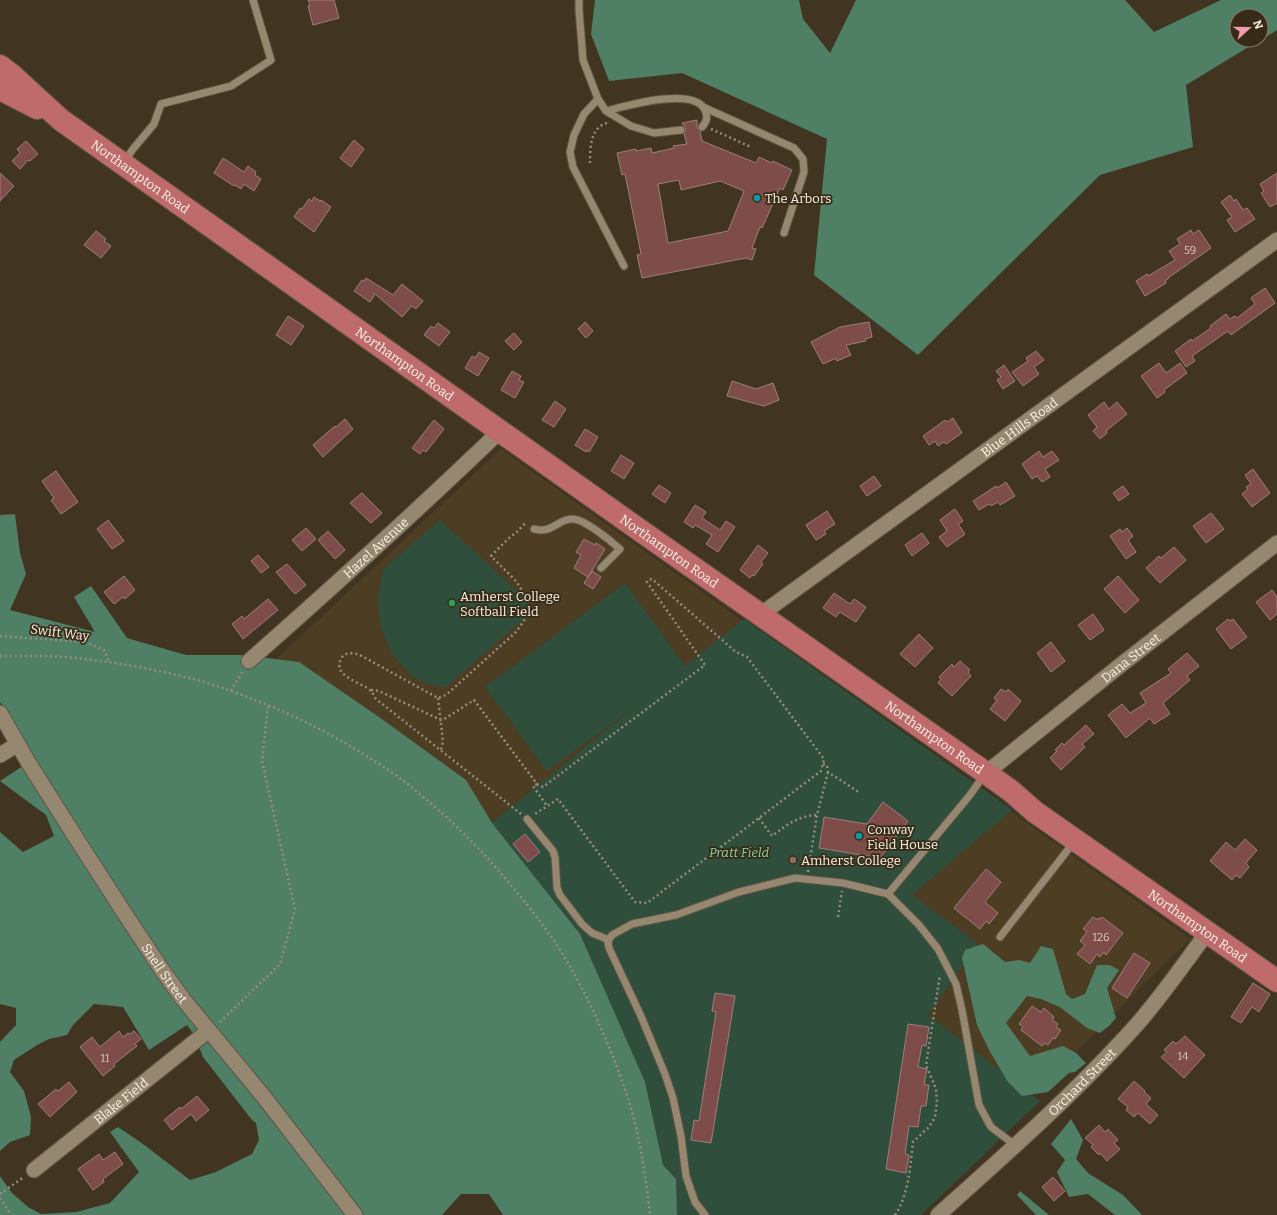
<svg xmlns="http://www.w3.org/2000/svg" width="1277" height="1215" viewBox="0 0 1277 1215" font-family="Bitter,serif">
<rect width="100%" height="100%" fill="#413521"/>
<path fill="#4d3d23" d="M 501,449 L 1190,939 L 910,1215 L 668,1215 L 271,664 Z"/>
<path fill="#2f4e3c" d="M 440,520 L 526,599 L 528,607 L 527,616 L 447,686 L 443,687 L 424,683 L 411,675 L 392,654 L 381,628 L 377,599 L 383,569 Z
M 625,583 L 685,666 L 744,619 L 1012,810 L 912,895 L 978,944 L 928,1015 L 1040,1101 L 921,1215 L 677,1215 L 676,1179 L 663,1165 L 645,1082 L 580,934 L 492,823 L 637,705 L 547,771 L 485,687 Z"/>
<path fill="#4f7f64" d="M 595,0 L 799,0 L 803,19 L 830,53 L 856,0 L 1125,0 L 1154,32 L 1221,0 L 1277,0 L 1277,30 L 1261,40 L 1261,16 L 1237,16 L 1237,40 L 1260,40 L 1186,85 L 1193,147 L 1100,175 L 918,355 L 814,275 L 827,139 L 682,73 L 609,81 L 591,34 Z
M 15,514 L 20,553 L 26,574 L 10,610 L 95,632 L 74,597 L 91,586 L 127,638 L 186,655 L 241,655 L 299,662 L 379,717 L 466,780 L 492,823 L 580,934 L 645,1082 L 663,1165 L 676,1179 L 677,1215 L 503,1215 L 489,1194 L 461,1194 L 442,1215 L 0,1215 L 0,1176 L 11,1192 L 28,1207 L 41,1214 L 76,1212 L 110,1203 L 139,1172 L 110,1132 L 118,1127 L 143,1144 L 190,1180 L 216,1172 L 252,1154 L 259,1140 L 256,1123 L 252,1120 L 203,1057 L 195,1036 L 187,1025 L 149,1050 L 123,1007 L 94,1004 L 73,1025 L 67,1035 L 49,1039 L 37,1045 L 14,1060 L 10,1072 L 24,1091 L 31,1117 L 30,1135 L 10,1142 L 0,1151 L 0,1042 L 16,1025 L 16,1008 L 0,1004 L 0,832 L 23,852 L 54,836 L 46,815 L 0,781 L 35,758 L 0,702 L 0,515 Z
M 983,944 L 1005,962 L 1019,960 L 1030,963 L 1041,946 L 1053,949 L 1066,994 L 1072,999 L 1085,994 L 1097,965 L 1110,965 L 1119,970 L 1107,988 L 1116,1018 L 1109,1026 L 1100,1033 L 1087,1028 L 1060,1007 L 1041,999 L 1027,996 L 1006,1023 L 1030,1056 L 1063,1046 L 1076,1053 L 1086,1063 L 1075,1072 L 1069,1073 L 1048,1092 L 1022,1096 L 1008,1082 L 989,1050 L 977,1025 L 962,958 L 965,950 Z
M 1071,1119 L 1083,1140 L 1076,1159 L 1088,1173 L 1123,1195 L 1142,1215 L 1115,1215 L 1088,1194 L 1069,1197 L 1057,1172 L 1065,1160 L 1051,1144 Z
M 1020,1191 L 1049,1215 L 1036,1215 L 1017,1195 Z"/>
<path fill="#7e4c49" stroke="#9c7f7d" fill-rule="evenodd" d="M 308,0 L 334,0 L 339,18 L 313,25 L 308,6 L 310,5 Z
M 697,120 L 697,128 L 700,131 L 702,141 L 756,163 L 759,157 L 772,163 L 773,161 L 792,170 L 783,190 L 780,188 L 762,228 L 760,227 L 752,248 L 756,249 L 752,260 L 746,258 L 642,278 L 637,255 L 641,254 L 625,174 L 622,175 L 617,153 L 636,149 L 636,151 L 651,148 L 652,153 L 674,148 L 673,146 L 687,144 L 684,134 L 686,129 L 682,123 ZM 679,180 L 681,190 L 720,181 L 744,191 L 728,231 L 668,243 L 658,184 Z
M 354,140 L 364,149 L 351,167 L 340,158 Z
M 26,141 L 38,154 L 30,161 L 28,160 L 20,169 L 12,161 L 20,153 L 17,149 Z
M 223,158 L 244,172 L 248,166 L 256,172 L 255,175 L 261,179 L 254,191 L 244,184 L 241,189 L 235,185 L 234,186 L 214,173 Z
M 0,173 L 14,186 L 0,201 Z
M 1277,173 L 1277,203 L 1270,207 L 1261,193 L 1264,191 L 1260,184 Z
M 1230,195 L 1234,201 L 1236,199 L 1243,210 L 1247,208 L 1255,219 L 1235,232 L 1227,220 L 1232,217 L 1221,202 Z
M 314,197 L 320,201 L 321,200 L 331,207 L 314,232 L 294,217 L 300,208 L 302,209 L 309,199 L 312,201 Z
M 1191,230 L 1193,234 L 1199,230 L 1211,248 L 1168,278 L 1169,278 L 1165,281 L 1166,283 L 1145,296 L 1136,281 L 1147,274 L 1148,276 L 1175,260 L 1169,251 L 1180,244 L 1177,239 Z
M 96,231 L 106,239 L 104,241 L 111,246 L 101,258 L 84,245 Z
M 366,278 L 393,295 L 402,284 L 423,301 L 416,309 L 412,306 L 402,317 L 375,294 L 370,302 L 354,291 L 362,280 L 364,281 Z
M 1265,288 L 1275,303 L 1231,335 L 1228,331 L 1212,342 L 1192,356 L 1195,361 L 1186,367 L 1175,351 L 1191,339 L 1192,341 L 1211,328 L 1210,326 L 1226,314 L 1230,319 L 1235,316 L 1237,318 L 1255,304 L 1251,298 Z
M 288,316 L 304,326 L 291,345 L 276,335 Z
M 585,322 L 593,331 L 586,338 L 578,329 Z
M 869,322 L 872,337 L 865,339 L 866,341 L 846,345 L 851,355 L 837,361 L 836,358 L 823,364 L 811,342 L 840,327 Z
M 438,323 L 450,332 L 439,346 L 424,335 L 431,326 L 434,328 Z
M 514,333 L 522,342 L 514,350 L 505,341 Z
M 1036,351 L 1044,360 L 1034,367 L 1039,374 L 1023,386 L 1012,372 L 1028,361 L 1026,358 Z
M 479,352 L 489,358 L 478,376 L 465,368 L 472,356 L 475,358 Z
M 1159,363 L 1166,373 L 1180,363 L 1187,373 L 1164,390 L 1165,392 L 1157,398 L 1141,376 Z
M 1004,365 L 1015,381 L 1003,389 L 997,380 L 1001,377 L 996,371 Z
M 512,371 L 521,376 L 519,380 L 524,382 L 515,398 L 501,390 Z
M 732,381 L 756,389 L 773,383 L 779,400 L 764,406 L 727,396 Z
M 555,401 L 566,409 L 554,427 L 542,420 Z
M 1104,402 L 1109,409 L 1117,402 L 1127,414 L 1106,431 L 1107,433 L 1100,439 L 1093,431 L 1097,427 L 1088,415 Z
M 953,418 L 962,433 L 946,444 L 944,442 L 938,446 L 935,441 L 929,445 L 923,436 L 945,420 L 947,422 Z
M 345,419 L 353,429 L 323,457 L 313,445 L 335,426 L 336,427 Z
M 434,420 L 444,429 L 426,452 L 423,450 L 420,454 L 412,448 Z
M 585,429 L 598,437 L 589,452 L 587,450 L 586,452 L 575,445 Z
M 1039,451 L 1043,457 L 1052,451 L 1059,460 L 1045,469 L 1050,477 L 1042,482 L 1037,476 L 1032,479 L 1022,464 Z
M 621,455 L 634,463 L 624,479 L 611,471 Z
M 1253,469 L 1270,493 L 1252,507 L 1242,494 L 1248,489 L 1246,487 L 1251,484 L 1245,475 Z
M 56,471 L 78,502 L 61,514 L 51,500 L 54,498 L 42,481 Z
M 874,476 L 881,486 L 867,496 L 860,486 Z
M 1006,482 L 1015,496 L 1000,505 L 998,502 L 991,506 L 989,504 L 979,510 L 973,501 L 996,486 L 997,488 Z
M 659,485 L 671,493 L 665,503 L 652,494 Z
M 1123,486 L 1129,494 L 1119,501 L 1113,493 Z
M 362,493 L 382,513 L 371,523 L 350,503 Z
M 695,505 L 706,512 L 702,518 L 720,530 L 726,521 L 735,527 L 718,552 L 706,544 L 712,535 L 695,525 L 693,528 L 684,522 Z
M 955,509 L 963,521 L 958,524 L 965,534 L 947,547 L 939,537 L 947,531 L 940,520 Z
M 827,511 L 835,524 L 824,531 L 826,534 L 816,540 L 806,525 Z
M 1211,513 L 1224,529 L 1206,543 L 1193,526 Z
M 108,520 L 124,541 L 112,549 L 97,529 Z
M 306,528 L 316,539 L 302,551 L 292,540 Z
M 1127,528 L 1133,536 L 1128,540 L 1136,552 L 1126,559 L 1110,536 L 1120,529 L 1122,532 Z
M 328,531 L 345,550 L 335,559 L 318,540 Z
M 922,533 L 929,543 L 912,556 L 905,545 Z
M 584,539 L 595,545 L 596,543 L 605,549 L 588,577 L 574,568 L 581,555 L 576,552 Z
M 758,545 L 768,553 L 761,562 L 763,564 L 754,576 L 752,575 L 750,578 L 740,570 Z
M 1174,547 L 1186,560 L 1160,583 L 1146,568 L 1159,556 L 1161,558 Z
M 258,555 L 269,567 L 261,573 L 251,561 Z
M 287,564 L 306,585 L 295,594 L 276,572 Z
M 592,571 L 601,577 L 593,589 L 584,583 Z
M 124,576 L 135,590 L 125,599 L 123,597 L 114,604 L 104,592 Z
M 1118,576 L 1139,600 L 1125,613 L 1104,589 Z
M 1272,590 L 1277,597 L 1277,614 L 1270,620 L 1256,602 Z
M 834,593 L 850,604 L 854,599 L 866,607 L 856,622 L 840,612 L 836,617 L 823,608 Z
M 268,599 L 278,610 L 243,639 L 232,624 L 242,616 L 244,619 Z
M 1093,614 L 1104,630 L 1090,640 L 1078,625 Z
M 1228,619 L 1230,621 L 1233,619 L 1247,637 L 1231,649 L 1216,629 Z
M 919,634 L 933,648 L 915,667 L 900,654 Z
M 1051,642 L 1065,661 L 1051,672 L 1037,653 Z
M 1187,653 L 1199,666 L 1187,676 L 1190,680 L 1163,703 L 1170,714 L 1154,724 L 1150,718 L 1126,738 L 1108,715 L 1122,704 L 1130,713 L 1146,703 L 1140,693 L 1171,673 L 1168,669 Z
M 960,661 L 970,670 L 968,672 L 971,676 L 952,696 L 938,683 L 941,679 L 939,677 L 952,664 L 954,667 Z
M 1001,689 L 1006,692 L 1008,689 L 1021,701 L 1005,721 L 990,709 L 997,700 L 994,698 Z
M 1086,725 L 1094,734 L 1082,744 L 1085,747 L 1061,770 L 1050,758 L 1057,751 L 1055,750 L 1062,743 L 1064,745 Z
M 883,802 L 908,821 L 880,858 L 819,848 L 824,817 L 867,824 Z
M 525,834 L 540,852 L 528,862 L 513,844 Z
M 1245,839 L 1257,850 L 1246,863 L 1249,867 L 1240,878 L 1236,875 L 1232,880 L 1210,861 L 1226,842 L 1235,850 Z
M 986,869 L 1001,882 L 985,902 L 998,913 L 989,924 L 986,921 L 980,929 L 954,908 Z
M 1093,917 L 1097,920 L 1098,918 L 1100,919 L 1102,917 L 1123,933 L 1106,955 L 1104,952 L 1100,957 L 1097,954 L 1090,964 L 1077,954 L 1085,945 L 1080,941 L 1087,932 L 1083,929 Z
M 1134,953 L 1150,963 L 1127,998 L 1112,988 Z
M 1253,983 L 1270,994 L 1259,1012 L 1252,1007 L 1241,1023 L 1231,1017 Z
M 715,993 L 735,996 L 711,1143 L 691,1140 L 694,1120 L 699,1121 L 716,1012 L 712,1011 Z
M 1032,1006 L 1041,1012 L 1044,1008 L 1054,1017 L 1052,1020 L 1058,1024 L 1056,1027 L 1061,1030 L 1055,1039 L 1053,1038 L 1048,1045 L 1045,1043 L 1042,1046 L 1021,1030 L 1023,1027 L 1019,1024 Z
M 908,1024 L 929,1027 L 926,1046 L 922,1045 L 918,1067 L 927,1069 L 924,1085 L 929,1085 L 926,1106 L 921,1106 L 918,1127 L 909,1126 L 905,1154 L 909,1155 L 906,1173 L 886,1169 Z
M 119,1031 L 123,1037 L 128,1033 L 130,1034 L 134,1031 L 141,1039 L 135,1044 L 137,1046 L 114,1064 L 115,1066 L 103,1076 L 80,1047 L 92,1037 L 100,1047 Z
M 1185,1036 L 1205,1055 L 1184,1078 L 1161,1057 L 1167,1052 L 1164,1050 L 1173,1041 L 1176,1044 Z
M 1134,1081 L 1145,1091 L 1144,1092 L 1151,1098 L 1146,1104 L 1158,1115 L 1150,1124 L 1138,1113 L 1134,1117 L 1126,1110 L 1128,1107 L 1118,1099 Z
M 69,1082 L 77,1092 L 50,1117 L 38,1104 L 56,1089 L 58,1091 Z
M 197,1096 L 209,1110 L 196,1121 L 191,1114 L 172,1130 L 164,1120 L 180,1107 L 181,1109 Z
M 1099,1125 L 1105,1132 L 1108,1129 L 1118,1140 L 1114,1143 L 1120,1149 L 1107,1161 L 1100,1153 L 1099,1155 L 1091,1147 L 1093,1145 L 1085,1138 Z
M 115,1152 L 123,1164 L 103,1179 L 104,1182 L 93,1190 L 78,1169 L 99,1154 L 103,1160 Z
M 1053,1177 L 1065,1191 L 1054,1201 L 1042,1187 Z"/>
<g fill="none" stroke-linecap="round" stroke-linejoin="round">
<defs>
<path id="lane" d="M 579,0 L 579,10 L 583,60 L 598,99 L 606,111 L 631,126 L 654,133 L 681,130
M 598,99 L 584,114 L 574,135 L 570,152 L 573,167 L 624,266
M 703,107 L 794,148 L 803,159 L 804,172 L 784,233
M 606,111 C 626,106 694,86 705,110 C 708,117 707,121 702,127
M 124,162 L 133,149 L 154,124 L 161,104 L 231,86 L 271,60 L 253,0
M 534,529 C 553,534 557,519 572,519 C 583,518 611,541 620,549 L 601,568
M 527,819 L 553,851 L 555,857 L 557,888 L 560,895 L 582,924 L 592,933 L 609,940
M 888,894 L 919,925 L 938,949 L 956,984 L 962,1010 L 979,1105 L 991,1127 L 1015,1145
M 1000,937 L 1074,842
M 705,1215 L 695,1202 L 686,1176 L 681,1136 L 673,1098 L 665,1074 L 640,1014 L 609,948 L 608,943 L 609,940 L 612,935 L 632,924 L 676,915 L 739,892 L 795,878 L 843,883 L 888,894 L 970,795 L 984,775"/>
<g id="street">
<path id="s1" d="M 760,615 L 1277,240"/>
<path id="s2" d="M 249,661 C 334,586 418,510 500,431"/>
<path id="s3" d="M 0,713 L 28,762 L 78,841 L 123,911 L 162,970 L 183,999 L 264,1097 L 355,1215"/>
<path d="M 0,755 L 18,744"/>
<path id="s4" d="M 986,773 L 1122,664 L 1277,543"/>
<path id="s5" d="M 34,1170 L 208,1031"/>
<path id="s6" d="M 938,1215 C 1004,1156 1071,1097 1131,1031 C 1159,1001 1182,966 1207,933"/>
</g>
<g id="highway">
<path id="s7" d="M 0,66 L 13,76 L 61,120 L 641,531 L 986,773 L 1011,791 L 1035,812 L 1277,981"/>
<path d="M 0,89 L 37,108"/>
</g>
</defs>
<use href="#lane" stroke="#5e5443" stroke-width="9"/>
<use href="#street" stroke="#5e5443" stroke-width="17"/>
<use href="#highway" stroke="#5e5443" stroke-width="24"/>
<path stroke="#978d7c" stroke-width="2.5" stroke-dasharray="2 3" stroke-linecap="butt" d="M 711,129 L 751,147
M 590,163 C 590,148 590,128 607,123
M 0,636 L 86,642 L 104,650 L 109,662
M 0,656 C 17,656 35,656 52,656 C 99,659 152,668 197,680 C 269,701 340,735 401,779 C 410,785 418,793 427,800 C 461,829 491,860 519,895 C 535,914 551,935 564,956 C 587,995 607,1038 622,1081 C 638,1123 645,1170 650,1215
M 371,690 L 379,691 L 441,720 L 446,718 L 474,700 L 537,784 L 543,787 L 705,665 L 647,582 L 648,580 L 652,579 L 736,652 L 747,657 L 824,759 L 821,771 L 647,903 L 635,902 L 558,799 L 535,814
M 231,691 L 243,671
M 438,698 L 443,741 L 441,750
M 823,764 L 827,765 L 828,772 L 860,793
M 537,784 L 533,786 L 547,806
M 521,814 L 376,699 C 374,696 373,693 371,691 C 362,682 332,677 341,659 C 344,652 351,653 358,654 L 438,698 L 446,695 L 516,632 L 528,615 L 528,600 L 516,581 L 491,556 L 510,537 L 517,532 L 526,522
M 759,818 L 772,836 C 787,825 797,816 817,815
M 808,872 L 817,815 L 828,772
M 838,917 L 842,891
M 220,1022 L 280,964 L 295,909 L 262,761 L 268,706
M 0,1194 L 24,1177
M 0,1198 L 11,1215
M 895,1215 C 909,1194 910,1167 913,1142 L 929,1127 L 935,1117 L 937,1102 L 936,1089 L 926,1065 L 940,975"/>
<use href="#lane" stroke="#958770" stroke-width="7"/>
<use href="#street" stroke="#958770" stroke-width="15"/>
<use href="#highway" stroke="#bf6a6b" stroke-width="22"/>
</g>
<g fill="#0f9aa8" stroke="#372b17" stroke-width="1.5">
<circle cx="757" cy="198" r="4"/>
<circle cx="859" cy="836" r="4"/>
</g>
<circle fill="#2e9e5b" stroke="#372b17" stroke-width="1.5" cx="452" cy="603" r="4"/>
<circle fill="#8d6e63" stroke="#372b17" stroke-width="1.5" cx="793" cy="860" r="4"/>
<g text-anchor="middle" stroke-width="3.5" stroke-linejoin="round" paint-order="stroke">
<g font-size="11" fill="#dcc9c0">
<text x="1190" y="254">59</text>
<text x="1101" y="941">126</text>
<text x="1183" y="1060">14</text>
<text x="105" y="1062">11</text>
</g>
<g font-size="13" fill="#fbf3e7" stroke="#372b17">
<text dy="5" stroke="none"><textPath href="#s7" startOffset="179">Northampton Road</textPath></text>
<text dy="5" stroke="none"><textPath href="#s7" startOffset="503">Northampton Road</textPath></text>
<text dy="5" stroke="none"><textPath href="#s1" startOffset="320">Blue Hills Road</textPath></text>
<text dy="5" stroke="none"><textPath href="#s2" startOffset="170">Hazel Avenue</textPath></text>
<text dy="5" stroke="none"><textPath href="#s7" startOffset="827">Northampton Road</textPath></text>
<text transform="translate(60 632) rotate(7)" y="5">Swift Way</text>
<text dy="5" stroke="none"><textPath href="#s4" startOffset="185">Dana Street</textPath></text>
<text dy="5" stroke="none"><textPath href="#s7" startOffset="1151">Northampton Road</textPath></text>
<text dy="5" stroke="none"><textPath href="#s7" startOffset="1475">Northampton Road</textPath></text>
<text dy="5" stroke="none"><textPath href="#s3" startOffset="308">Snell Street</textPath></text>
<text dy="5" stroke="none"><textPath href="#s6" startOffset="196">Orchard Street</textPath></text>
<text dy="5" stroke="none"><textPath href="#s5" startOffset="111">Blake Field</textPath></text>
</g>
<g font-size="13" fill="#fbf3e7" stroke="#372b17" text-anchor="start">
<text x="765" y="203">The Arbors</text>
<text x="460" y="601">Amherst College<tspan x="460" dy="15">Softball Field</tspan></text>
<text x="867" y="834">Conway<tspan x="867" dy="15">Field House</tspan></text>
<text x="801" y="865">Amherst College</text>
</g>
<g font-size="13" font-style="italic" fill="#88d4a9" stroke="#372b17">
<text x="739" y="857">Pratt Field</text>
</g>
</g>
<g transform="translate(1249 28) rotate(69)"><circle r="19" fill="#372b17" stroke="#857b6a"/>
<path d="M0-3L7 15L0 10L-7 15Z" fill="#f29aaf"/>
<text y="-6" font-size="11" font-weight="bold" text-anchor="middle" fill="#fbf3e7">N</text>
</g>
</svg>
